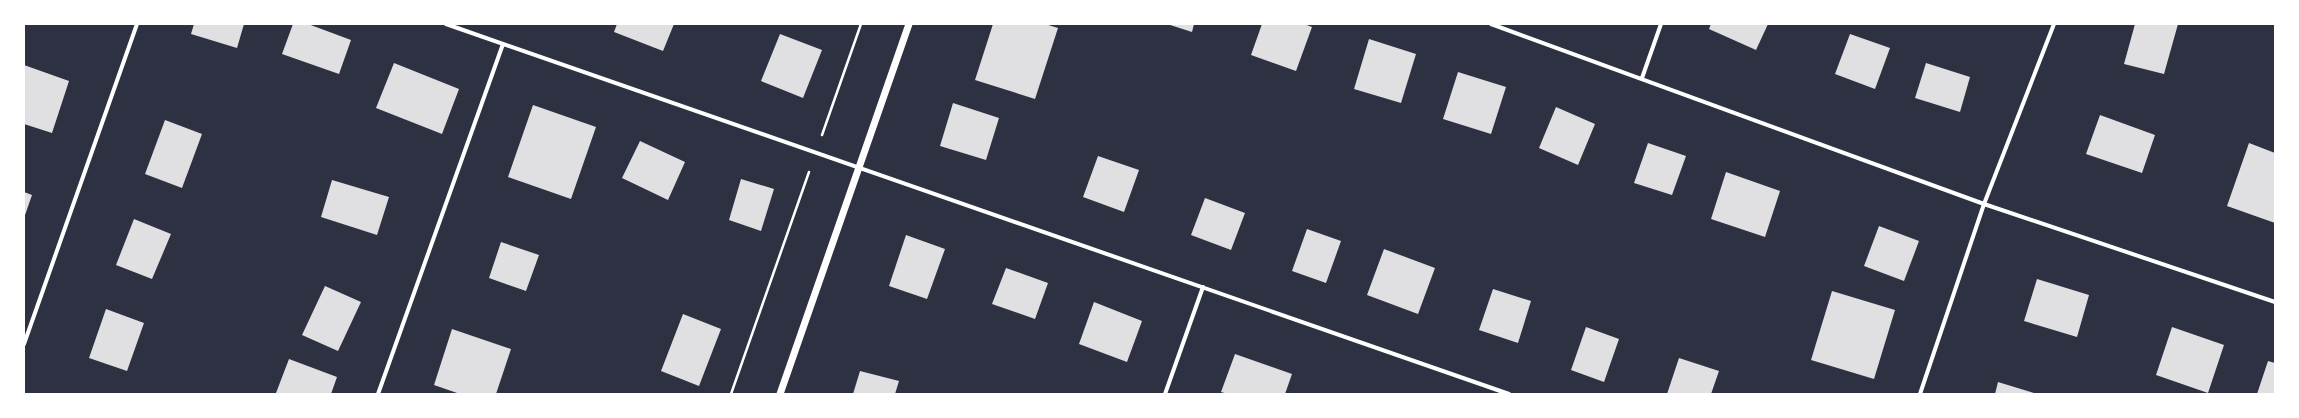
<svg xmlns="http://www.w3.org/2000/svg" width="2299" height="418" viewBox="0 0 2299 418" font-family="'Roboto Serif',serif">
<rect width="100%" height="100%" fill="#2d3142"/>
<path fill="#e0e0e3" d="M 194,24 L 244,24 L 237,48 L 191,34 Z
M 293,24 L 308,24 L 351,40 L 339,74 L 282,54 Z
M 617,24 L 674,24 L 663,51 L 614,32 Z
M 993,24 L 1045,24 L 1058,28 L 1035,99 L 975,80 Z
M 1167,24 L 1194,24 L 1192,32 Z
M 1262,24 L 1304,24 L 1312,27 L 1296,71 L 1251,55 Z
M 1711,24 L 1768,24 L 1756,50 L 1709,29 Z
M 2135,24 L 2178,24 L 2164,74 L 2124,64 Z
M 780,34 L 822,50 L 803,98 L 761,81 Z
M 1850,34 L 1890,48 L 1875,89 L 1835,74 Z
M 1369,39 L 1416,54 L 1401,103 L 1354,89 Z
M 394,63 L 459,89 L 442,134 L 376,108 Z
M 1926,63 L 1970,77 L 1960,112 L 1915,98 Z
M 24,65 L 69,81 L 52,133 L 24,124 Z
M 1458,72 L 1506,87 L 1491,134 L 1443,119 Z
M 953,103 L 999,118 L 986,160 L 940,146 Z
M 533,105 L 596,127 L 571,199 L 508,177 Z
M 1556,107 L 1595,124 L 1578,165 L 1539,148 Z
M 2100,115 L 2155,135 L 2142,173 L 2086,154 Z
M 165,120 L 202,134 L 182,188 L 145,174 Z
M 640,141 L 685,162 L 668,200 L 622,178 Z
M 1648,143 L 1686,156 L 1672,195 L 1634,183 Z
M 2249,143 L 2275,153 L 2275,223 L 2227,206 Z
M 1098,156 L 1139,170 L 1124,212 L 1083,197 Z
M 1726,172 L 1780,191 L 1765,237 L 1711,219 Z
M 741,179 L 774,189 L 761,231 L 729,220 Z
M 332,180 L 389,197 L 377,235 L 321,217 Z
M 24,192 L 32,195 L 24,218 Z
M 1205,198 L 1245,213 L 1231,250 L 1191,235 Z
M 134,219 L 171,234 L 152,279 L 116,265 Z
M 1879,226 L 1919,241 L 1904,281 L 1864,266 Z
M 1307,229 L 1341,241 L 1326,283 L 1292,271 Z
M 906,235 L 945,249 L 927,299 L 889,286 Z
M 501,242 L 539,255 L 526,291 L 489,278 Z
M 1384,249 L 1435,268 L 1418,314 L 1367,295 Z
M 1006,268 L 1048,283 L 1035,319 L 992,304 Z
M 2037,279 L 2089,295 L 2077,337 L 2024,321 Z
M 325,286 L 361,302 L 338,351 L 302,335 Z
M 1493,289 L 1531,301 L 1518,343 L 1479,330 Z
M 1832,291 L 1895,310 L 1874,379 L 1811,360 Z
M 1094,302 L 1142,321 L 1127,362 L 1079,344 Z
M 106,309 L 144,323 L 127,371 L 89,358 Z
M 683,314 L 721,329 L 699,386 L 661,371 Z
M 1586,327 L 1619,339 L 1604,382 L 1571,370 Z
M 2172,327 L 2224,345 L 2208,393 L 2156,375 Z
M 452,329 L 511,349 L 496,394 L 460,394 L 434,385 Z
M 1235,354 L 1292,374 L 1285,394 L 1228,394 L 1221,392 Z
M 1679,358 L 1719,371 L 1711,394 L 1667,394 Z
M 289,359 L 337,377 L 331,394 L 276,393 Z
M 2268,361 L 2275,363 L 2275,394 L 2257,394 Z
M 860,371 L 899,381 L 895,394 L 853,394 Z
M 1998,382 L 2037,394 L 1995,394 Z"/>
<g fill="none" stroke-linecap="round" stroke-linejoin="round">
<path stroke="#fff" stroke-width="2.5" d="M 822,135 L 861,24
M 731,394 L 809,172"/>
<path stroke="#fff" stroke-width="4" d="M 446,24 L 1509,394
M 1491,24 L 1984,204 L 2275,302
M 1642,78 L 1661,24
M 24,344 L 137,24
M 378,394 L 503,44
M 1165,394 L 1203,287
M 1920,394 L 1984,204 L 2054,24"/>
<path stroke="#fff" stroke-width="7" d="M 780,394 L 909,24"/>
</g>
<rect width="2299" height="418" fill="none" stroke="#ffffff" stroke-width="50"/>
</svg>
